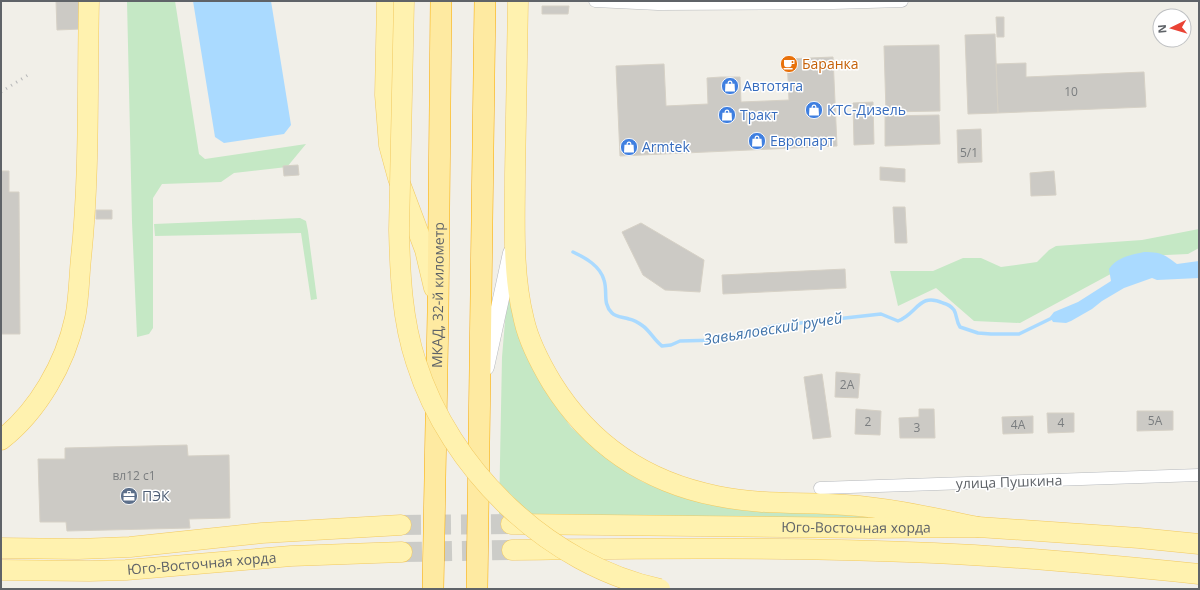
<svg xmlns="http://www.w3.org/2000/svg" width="1200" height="590" viewBox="0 0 1200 590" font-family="'Open Sans',sans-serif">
<rect width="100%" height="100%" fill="#f1efe8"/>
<path fill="#c5e8c5" d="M 127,1 L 175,1 L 199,154 L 205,159 L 306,144 L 287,167 L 234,173 L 221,182 L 162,184 L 153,198 L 153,328 L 149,334 L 137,337 L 132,222 Z
M 300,218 L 306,221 L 308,231 L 317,299 L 311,300 L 301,233 L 155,236 L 154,224 Z
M 1199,229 L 1199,248 L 1188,254 L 1144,256 L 1020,323 L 974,321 L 936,288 L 898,306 L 890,271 L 933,271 L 963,258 L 981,258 L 1001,267 L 1037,262 L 1049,250 L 1056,246 L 1142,240 Z
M 510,297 L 540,382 L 549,397 L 571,427 L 584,439 L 611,462 L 628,473 L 643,482 L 675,495 L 709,504 L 868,517 L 868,519 L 499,514 L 502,357 L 507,298 Z"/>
<path fill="#aadaff" d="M 193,1 L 271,1 L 291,125 L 284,134 L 224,143 L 215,137 Z
M 1144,252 C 1160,252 1164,254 1177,264 L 1199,261 L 1199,278 L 1157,280 L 1152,278 L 1124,288 L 1102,301 L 1092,309 L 1071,321 L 1066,323 L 1053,322 L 1050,317 L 1054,312 L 1078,302 L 1111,281 L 1109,269 C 1117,257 1131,255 1144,252 Z"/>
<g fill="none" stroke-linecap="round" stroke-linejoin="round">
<path stroke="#aadaff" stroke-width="3.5" d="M 573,252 C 586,258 600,266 604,280 C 608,292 602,303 612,313 C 616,317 623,317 629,319 C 634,320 639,323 643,326 C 650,331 654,340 662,346 L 671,345 L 680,341 L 718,340 L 773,326 L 881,314 L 898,321 C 918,313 919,292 943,303 C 947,304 951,306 954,310 C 957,315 956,321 960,327 L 978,333 L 991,334 L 1019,334 L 1054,317"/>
</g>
<path fill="#cccac5" stroke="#d6d1c6" d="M 56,1 L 80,1 L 81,29 L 57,30 Z
M 542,6 L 569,6 L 568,14 L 542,14 Z
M 996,17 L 1004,17 L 1004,37 L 997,37 Z
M 995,34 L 998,113 L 968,114 L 965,35 Z
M 939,45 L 940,111 L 886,112 L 884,46 Z
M 833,57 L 837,146 L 620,156 L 616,66 L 664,64 L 666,106 L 708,104 L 707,78 L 721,77 L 740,77 L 741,102 L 789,100 L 787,59 Z
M 1026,63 L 1026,77 L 1144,72 L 1146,107 L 998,113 L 996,64 Z
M 873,102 L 874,144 L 854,145 L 853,103 Z
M 939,115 L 940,144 L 885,146 L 885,116 Z
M 981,129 L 982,162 L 958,163 L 957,130 Z
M 298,165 L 299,175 L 284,176 L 283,166 Z
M 880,167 L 905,169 L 905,182 L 880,180 Z
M 1,171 L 9,171 L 9,192 L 19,192 L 20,334 L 1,334 Z
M 1054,171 L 1056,195 L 1031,196 L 1030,173 Z
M 893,207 L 905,207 L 907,243 L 895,243 Z
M 96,210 L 112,210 L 112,219 L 96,219 Z
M 641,223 L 704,260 L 700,292 L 665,290 L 643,275 L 622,232 Z
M 845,269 L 846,288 L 723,294 L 722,275 Z
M 836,372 L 860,374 L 858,398 L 835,397 Z
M 822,374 L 831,437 L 813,439 L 804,377 Z
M 856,409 L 881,411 L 880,435 L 855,434 Z
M 919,409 L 934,409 L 935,438 L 900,438 L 899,418 L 919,417 Z
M 1137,411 L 1173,411 L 1173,430 L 1137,431 Z
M 1047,413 L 1074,413 L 1074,432 L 1048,433 Z
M 1033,416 L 1033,433 L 1003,434 L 1002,417 Z
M 187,445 L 188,456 L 229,455 L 230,518 L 189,519 L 190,528 L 67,531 L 66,522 L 40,522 L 38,459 L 65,459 L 65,448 Z"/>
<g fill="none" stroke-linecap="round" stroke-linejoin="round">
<path stroke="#ccccc8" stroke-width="20" stroke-dasharray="20 10" stroke-linecap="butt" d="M 401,525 L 511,524
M 402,552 L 512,550"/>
<defs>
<path id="minor" d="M 595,1 L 658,4 L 833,3 L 902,1
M 820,488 L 1199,475"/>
<path id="tertiary" d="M 486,367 L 511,253"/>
<g id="primary">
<path d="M 387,1 L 385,95 L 389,145 L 398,178 L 425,250 L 434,288"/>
<path d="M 518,1 C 517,59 516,116 515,174 C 515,222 512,272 524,320 C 529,342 540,363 552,383 C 590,444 646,482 717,496 C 760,505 803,502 846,505 C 891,508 934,518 978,527"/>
<path d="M 1,440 C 38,411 65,364 75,318 C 79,299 79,278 81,258 C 90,173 87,86 89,1"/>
<path id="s1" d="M 511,524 L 870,528 L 978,527 L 1139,538 L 1199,544"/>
<path d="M 1,548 L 78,549 L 130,547 L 262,533 L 401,525"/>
<path d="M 512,550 C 653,548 793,547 934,553 C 1022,557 1111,565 1199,574"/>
<path id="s2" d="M 1,570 L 89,571 L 126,570 L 291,556 L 402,552"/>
</g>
<g id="trunk">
<path id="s3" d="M 433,589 L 438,312 L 441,1"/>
<path d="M 477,589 L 485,1"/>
</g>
</defs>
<use href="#minor" stroke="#b5b8bc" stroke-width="13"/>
<use href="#tertiary" stroke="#b5b8bc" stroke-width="17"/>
<use href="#primary" stroke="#f2c960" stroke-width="21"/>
<use href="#trunk" stroke="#f9ab00" stroke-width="22"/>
<use href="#minor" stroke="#fff" stroke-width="12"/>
<use href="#tertiary" stroke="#fff" stroke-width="16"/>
<use href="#primary" stroke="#fff2af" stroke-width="20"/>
<use href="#trunk" stroke="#feeaa1" stroke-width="21"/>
<path stroke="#b6b7b8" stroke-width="3" stroke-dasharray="1 5" stroke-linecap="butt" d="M 1,92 L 31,73"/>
<defs>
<path id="primary-bridge" d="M 404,1 L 399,230 C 400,274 402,320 416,362 C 450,470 548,565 660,589"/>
</defs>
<use href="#primary-bridge" stroke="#f2c960" stroke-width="21" stroke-linecap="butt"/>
<use href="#primary-bridge" stroke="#fff2af" stroke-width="20"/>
</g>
<defs>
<symbol id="cafe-disc" viewBox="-11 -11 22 22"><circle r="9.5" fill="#e8710a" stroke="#fff"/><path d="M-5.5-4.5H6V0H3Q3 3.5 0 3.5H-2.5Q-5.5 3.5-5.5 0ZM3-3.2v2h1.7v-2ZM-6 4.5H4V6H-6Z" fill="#fff"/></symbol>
<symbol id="shop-disc" viewBox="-11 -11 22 22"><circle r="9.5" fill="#3f7fe0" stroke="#fff"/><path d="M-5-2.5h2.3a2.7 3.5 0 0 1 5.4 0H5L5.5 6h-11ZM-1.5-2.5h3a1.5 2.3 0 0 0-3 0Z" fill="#fff"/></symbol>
<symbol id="office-disc" viewBox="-11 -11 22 22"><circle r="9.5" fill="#5c6f8a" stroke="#fff"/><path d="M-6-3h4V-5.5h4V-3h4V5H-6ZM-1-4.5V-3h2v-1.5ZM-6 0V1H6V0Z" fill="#fff"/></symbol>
</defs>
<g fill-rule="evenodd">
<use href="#cafe-disc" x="779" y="54" width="20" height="20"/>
<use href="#shop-disc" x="720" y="76" width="20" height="20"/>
<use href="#shop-disc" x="804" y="100" width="20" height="20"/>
<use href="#shop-disc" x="717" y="105" width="20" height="20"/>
<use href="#shop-disc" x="747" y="131" width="20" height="20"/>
<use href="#shop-disc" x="619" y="137" width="20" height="20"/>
<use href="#office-disc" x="119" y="486" width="20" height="20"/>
</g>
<g text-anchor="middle" stroke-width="3" stroke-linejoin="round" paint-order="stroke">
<g font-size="12" fill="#7a7d7f">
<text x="1071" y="96">10</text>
<text x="969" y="157">5/1</text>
<text x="847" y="389">2А</text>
<text x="1155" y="425">5А</text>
<text x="868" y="426">2</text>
<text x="1061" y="427">4</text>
<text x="1018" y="429">4А</text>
<text x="917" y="432">3</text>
<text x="134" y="480">вл12 с1</text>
</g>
<g font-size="14" fill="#c56008" stroke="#fff" text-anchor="start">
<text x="802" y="69">Баранка</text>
</g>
<g font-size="14" fill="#366cbe" stroke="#fff" text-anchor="start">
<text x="743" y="91">Автотяга</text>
<text x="827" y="115">КТС-Дизель</text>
<text x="740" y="120">Тракт</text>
<text x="770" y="146">Европарт</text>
<text x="642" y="152">Armtek</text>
</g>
<g font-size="14" fill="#5f6368" stroke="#fff">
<text dy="5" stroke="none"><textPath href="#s3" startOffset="294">МКАД, 32-й километр</textPath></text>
<text transform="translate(1009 482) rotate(-2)" y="5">улица Пушкина</text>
<text dy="5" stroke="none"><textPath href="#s1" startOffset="345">Юго-Восточная хорда</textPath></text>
<text dy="5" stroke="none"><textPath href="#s2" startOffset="201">Юго-Восточная хорда</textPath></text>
</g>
<g font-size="14" fill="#4e5e75" stroke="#fff" text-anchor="start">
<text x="142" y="501">ПЭК</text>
</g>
<g font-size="15" font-style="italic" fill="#4174aa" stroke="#fff">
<text transform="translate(773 329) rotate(-9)" y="5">Завьяловский ручей</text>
</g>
</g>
<rect width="1200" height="590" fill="none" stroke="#5f6368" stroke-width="4"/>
<g transform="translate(1172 28) rotate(265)"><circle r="19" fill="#ffffff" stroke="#bfc1c3"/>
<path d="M0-3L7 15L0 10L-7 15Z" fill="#ea4335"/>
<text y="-6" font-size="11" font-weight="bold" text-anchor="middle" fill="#5f6368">N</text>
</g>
</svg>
